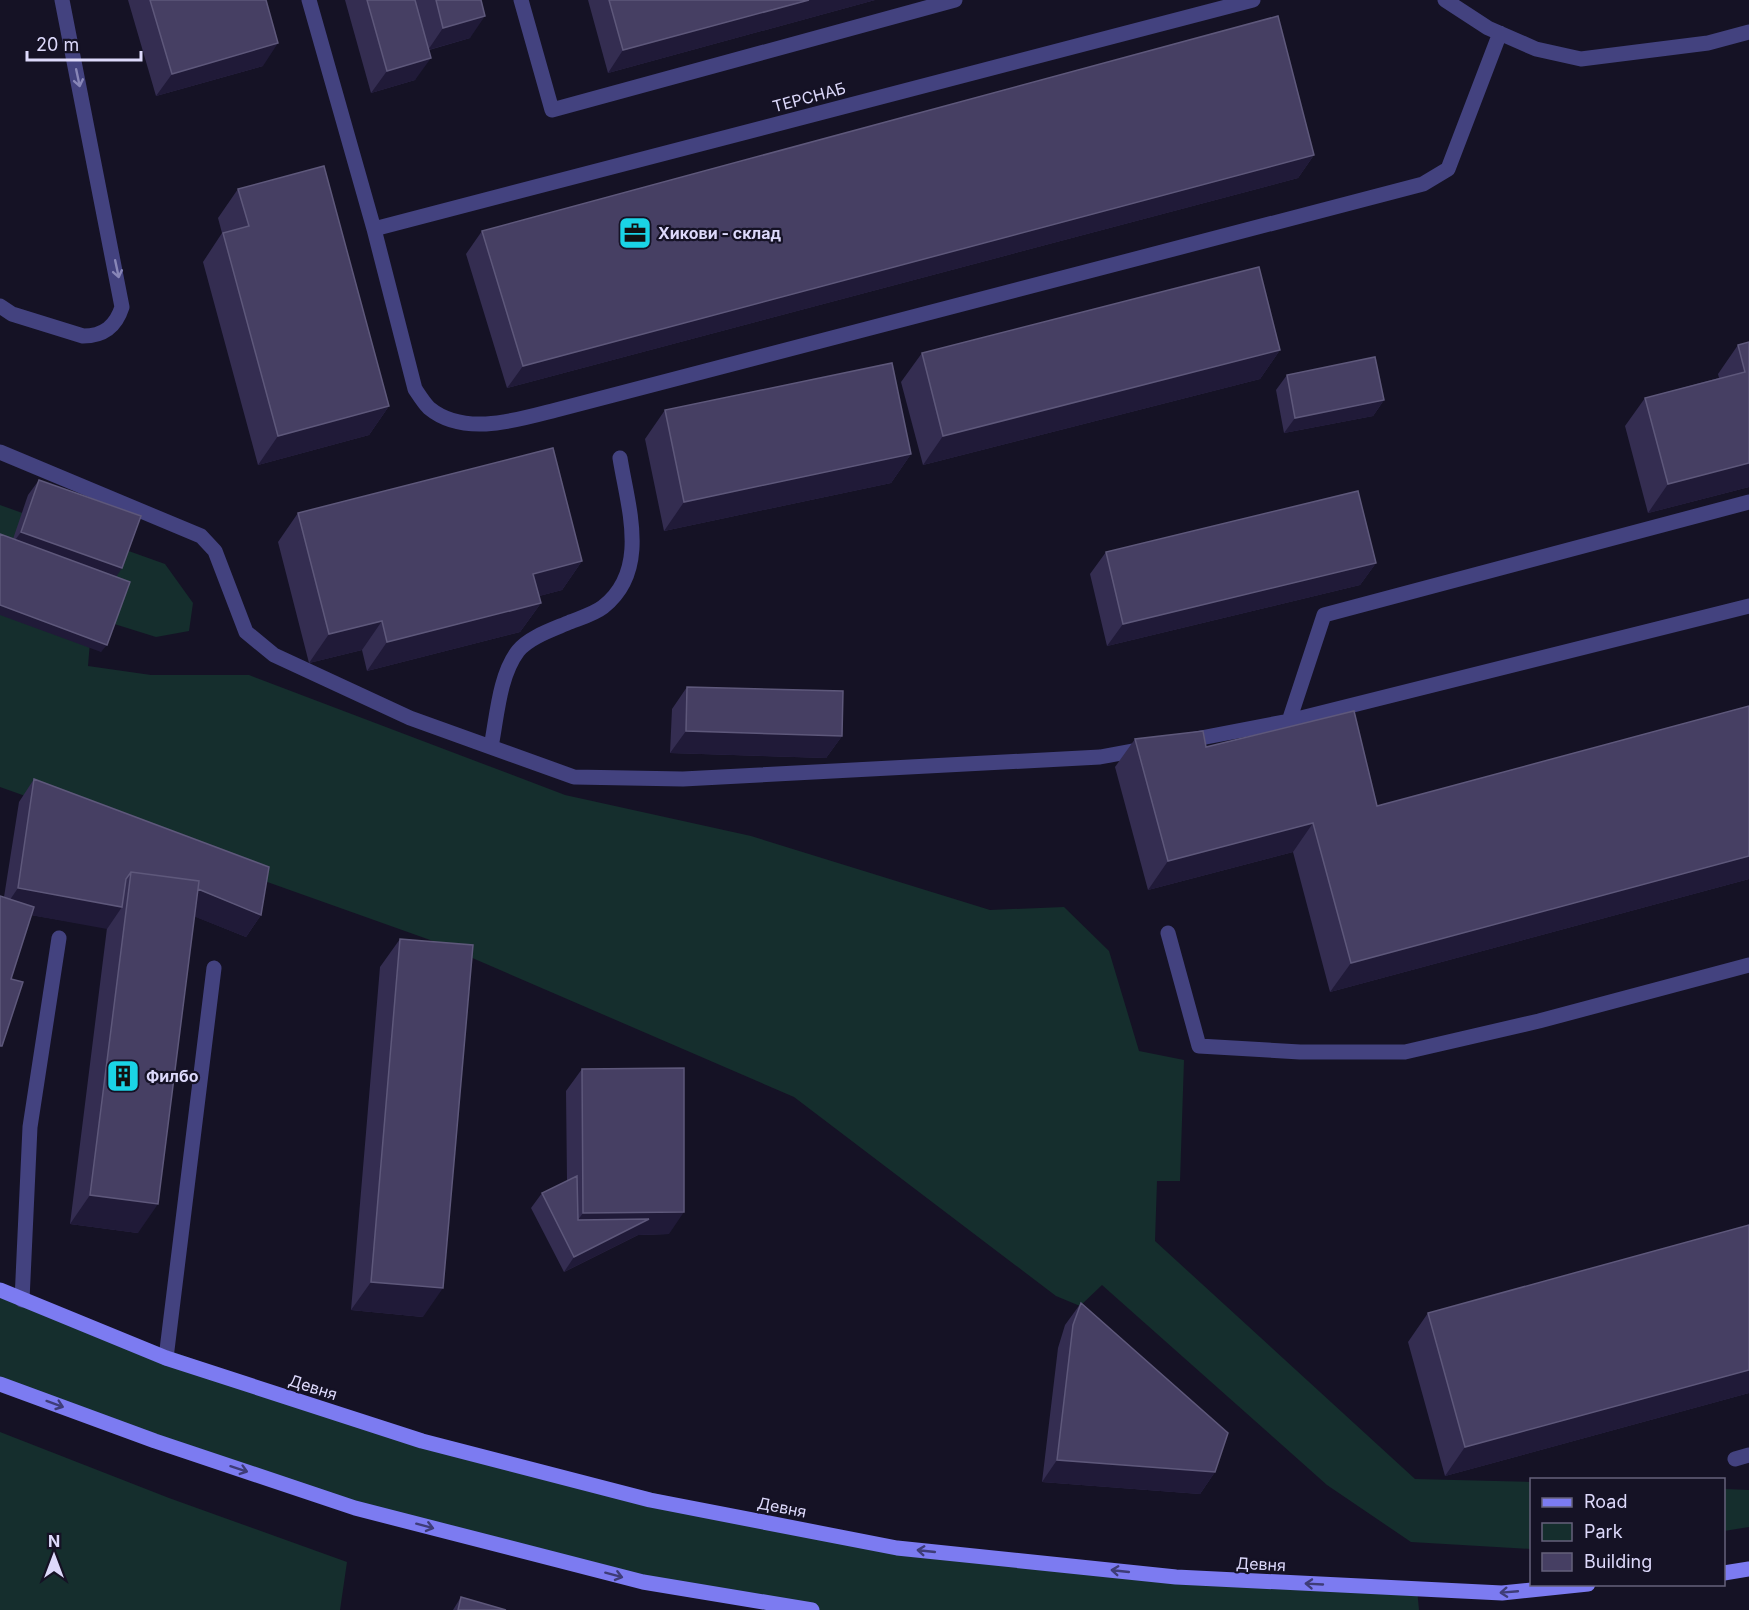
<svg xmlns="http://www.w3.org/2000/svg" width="1749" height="1610" viewBox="0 0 1749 1610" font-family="Inter,sans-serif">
<rect width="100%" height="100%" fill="#151225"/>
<path fill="#152e2d" d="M 0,505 L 165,564 L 193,603 L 189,631 L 156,637 L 92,617 L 88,666 L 151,675 L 249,675 L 565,795 L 751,836 L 990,910 L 1064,907 L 1109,951 L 1139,1051 L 1184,1060 L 1180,1181 L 1157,1181 L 1155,1241 L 1415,1479 L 1531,1482 L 1531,1549 L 1411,1542 L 1327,1485 L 1102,1285 L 1080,1306 L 1056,1296 L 794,1097 L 433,941 L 0,787 Z
M 0,1290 L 422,1441 L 897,1548 L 1417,1589 L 1419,1610 L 812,1610 L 643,1582 L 355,1508 L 0,1384 Z
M 0,1432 L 169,1498 L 347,1562 L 340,1610 L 0,1610 Z
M 1724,1489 L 1749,1490 L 1749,1527 L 1724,1531 Z"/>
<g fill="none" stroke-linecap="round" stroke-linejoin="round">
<path stroke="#43427f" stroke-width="15" d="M 309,0 L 374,229 L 415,389 C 419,395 424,403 429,408 C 464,437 517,420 556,410 L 1423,184 L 1448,169 L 1500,33
M 521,0 L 552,110 L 955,0
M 1445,0 L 1488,28 L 1536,49 L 1581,59 L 1708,43 L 1749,32
M 374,229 L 1253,0
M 0,306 L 12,314 L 83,336 C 104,336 116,326 122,307 L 62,0
M 0,452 L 201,536 L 215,551 L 246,632 L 274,655 L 410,718 L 574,777 L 683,779 L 1100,757 L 1143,749
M 1289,721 L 1749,606
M 1185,741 L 1289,721 L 1324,615 L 1749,502
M 491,747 C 497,717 499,676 518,651 C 529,637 554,629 570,622 C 580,618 594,614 603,607 C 650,570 628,508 620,458
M 1168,933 L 1199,1046 L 1300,1052 L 1405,1052 L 1539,1021 L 1749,965
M 22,1300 L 30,1127 L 59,938
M 166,1358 L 214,968
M 1735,1459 L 1749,1455"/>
<path stroke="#7c7bf1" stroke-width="15" d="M 0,1290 L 166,1358 L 422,1441 L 650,1500 L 897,1548 L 1176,1577 L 1502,1593 L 1588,1584
M 0,1384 L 155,1441 L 355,1508 L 643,1582 L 812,1610
M 1724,1573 L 1749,1569"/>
</g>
<path fill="#342d51" d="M 128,0 L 266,0 L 263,66 L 156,96 Z
M 345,0 L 481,0 L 470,38 L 429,50 L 415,80 L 371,93 Z
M 588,0 L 875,0 L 608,73 Z
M 1314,155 L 1298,178 L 507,388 L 466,254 L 482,231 Z
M 238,189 L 389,406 L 369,435 L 258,465 L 203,262 L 222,233 L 218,218 Z
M 1749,342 L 1749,487 L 1648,513 L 1625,426 L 1645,398 L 1719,378 L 1718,374 L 1738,345 Z
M 1280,350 L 1260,379 L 923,465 L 901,382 L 922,353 Z
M 1287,375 L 1384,400 L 1373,416 L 1284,433 L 1276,390 Z
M 665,410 L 911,454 L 891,483 L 664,531 L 645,439 Z
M 39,480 L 116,577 L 101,652 L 13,539 L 28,495 Z
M 298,513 L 582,561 L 562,590 L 539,596 L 541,603 L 520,632 L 367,671 L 362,650 L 309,663 L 278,542 Z
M 1106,552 L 1376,563 L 1360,585 L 1107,646 L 1090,574 Z
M 687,687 L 842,736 L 826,758 L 670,753 L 672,709 Z
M 1749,706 L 1749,879 L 1330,992 L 1293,852 L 1148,890 L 1115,767 L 1135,739 L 1206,747 L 1377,806 Z
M 34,779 L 261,915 L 246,937 L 194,916 L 138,1233 L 70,1224 L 107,928 L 31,915 L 11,979 L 2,1046 L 4,897 L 19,802 Z
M 400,939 L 423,1317 L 351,1310 L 380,967 Z
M 582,1069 L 669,1234 L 638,1235 L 564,1272 L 531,1208 L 542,1193 L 567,1181 L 566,1091 Z
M 1749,1225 L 1749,1393 L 1445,1476 L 1408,1342 L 1428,1313 Z
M 1081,1303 L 1215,1472 L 1200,1494 L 1042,1482 L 1058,1348 L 1065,1325 Z
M 461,1597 L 506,1610 L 453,1610 Z"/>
<path fill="#201a38" d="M 809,0 L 875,0 L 608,73 L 623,50 Z
M 485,16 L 470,38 L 428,50 L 443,28 Z
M 278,43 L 263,66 L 156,96 L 172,74 Z
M 431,58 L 415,80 L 371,93 L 387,71 Z
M 1314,155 L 1298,178 L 507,388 L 523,366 Z
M 1280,350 L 1260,379 L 923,465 L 943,436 Z
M 1384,400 L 1373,416 L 1284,433 L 1295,418 Z
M 389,406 L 369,435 L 258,465 L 278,436 Z
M 911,454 L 891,483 L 664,531 L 684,502 Z
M 1749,463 L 1749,487 L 1648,513 L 1668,484 Z
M 21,532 L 122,568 L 112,583 L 10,547 Z
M 582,561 L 562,590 L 513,603 L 533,574 Z
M 1376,563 L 1360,585 L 1107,646 L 1123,624 Z
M 541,603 L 520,632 L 367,671 L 387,642 Z
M 0,605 L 107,645 L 101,652 L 0,615 Z
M 382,621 L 362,650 L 309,663 L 329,634 Z
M 686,731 L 842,736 L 826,758 L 670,753 Z
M 1313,823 L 1293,852 L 1148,890 L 1168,861 Z
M 1749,856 L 1749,879 L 1330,992 L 1351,963 Z
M 18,888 L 122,907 L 107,929 L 3,910 Z
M 194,888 L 261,915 L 246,937 L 178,910 Z
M 90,1195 L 158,1204 L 138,1233 L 70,1224 Z
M 684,1212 L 669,1234 L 638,1235 L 564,1272 L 574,1257 L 567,1235 L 583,1213 Z
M 371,1282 L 443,1288 L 423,1317 L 351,1310 Z
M 1749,1370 L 1749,1393 L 1445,1476 L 1465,1447 Z
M 1057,1460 L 1215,1472 L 1200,1494 L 1042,1482 Z"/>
<path fill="#463f63" stroke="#5e587b" stroke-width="1.5" d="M 150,0 L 266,0 L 278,43 L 172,74 Z
M 367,0 L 415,0 L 431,58 L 387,71 Z
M 436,0 L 481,0 L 485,16 L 443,28 Z
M 609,0 L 809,0 L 623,50 Z
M 1278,16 L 1314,155 L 523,366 L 482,231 Z
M 324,166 L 389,406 L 278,436 L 223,233 L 249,226 L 238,189 Z
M 1259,267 L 1280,350 L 943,436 L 922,353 Z
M 1749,342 L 1749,463 L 1668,484 L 1645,398 L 1745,372 L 1738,345 Z
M 1375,357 L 1384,400 L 1295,418 L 1287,375 Z
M 892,363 L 911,454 L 684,502 L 665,410 Z
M 553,448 L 582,561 L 533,574 L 541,603 L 387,642 L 382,621 L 329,634 L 298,513 Z
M 39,480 L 141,516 L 122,568 L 21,532 Z
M 1358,491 L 1376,563 L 1123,624 L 1106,552 Z
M 0,534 L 130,582 L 107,645 L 0,605 Z
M 687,687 L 843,691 L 842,736 L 686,731 Z
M 1749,706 L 1749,856 L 1351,963 L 1313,823 L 1168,861 L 1135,739 L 1203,731 L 1206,747 L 1354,711 L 1377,806 Z
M 34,779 L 269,867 L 261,915 L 198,889 L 199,881 L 131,872 L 126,879 L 122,907 L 18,888 Z
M 131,872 L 199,881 L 158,1204 L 90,1195 Z
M 0,896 L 34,907 L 11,979 L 23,982 L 2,1046 L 0,1046 Z
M 400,939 L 473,945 L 443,1288 L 371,1282 Z
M 684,1068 L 684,1212 L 583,1213 L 582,1069 Z
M 577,1176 L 578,1220 L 649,1219 L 574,1257 L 542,1193 Z
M 1749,1225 L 1749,1370 L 1465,1447 L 1428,1313 Z
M 1081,1303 L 1228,1433 L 1215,1472 L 1057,1460 L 1073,1325 Z
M 461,1597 L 506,1610 L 458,1610 Z"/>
<defs><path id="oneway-shaft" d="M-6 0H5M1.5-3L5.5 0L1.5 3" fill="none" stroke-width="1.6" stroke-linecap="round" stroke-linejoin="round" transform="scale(1.5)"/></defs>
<g stroke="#8886b7">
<use href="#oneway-shaft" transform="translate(78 78) rotate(78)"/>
<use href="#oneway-shaft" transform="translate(117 269) rotate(78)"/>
</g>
<g stroke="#3e3c77">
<use href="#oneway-shaft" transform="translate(55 1404) rotate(20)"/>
<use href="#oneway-shaft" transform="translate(239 1469) rotate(18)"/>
<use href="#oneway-shaft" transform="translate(425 1526) rotate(15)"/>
<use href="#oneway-shaft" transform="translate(926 1551) rotate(-174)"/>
<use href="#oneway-shaft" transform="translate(1120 1571) rotate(-174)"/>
<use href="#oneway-shaft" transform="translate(614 1575) rotate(15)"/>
<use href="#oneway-shaft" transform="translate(1314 1584) rotate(-177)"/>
<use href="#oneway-shaft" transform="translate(1509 1592) rotate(175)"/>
</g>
<defs>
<symbol id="office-square" viewBox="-11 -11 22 22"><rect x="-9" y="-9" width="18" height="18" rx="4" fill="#1ad4e6" stroke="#151225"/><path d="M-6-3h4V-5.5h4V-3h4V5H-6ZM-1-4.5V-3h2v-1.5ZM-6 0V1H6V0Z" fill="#111"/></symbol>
<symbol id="building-square" viewBox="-11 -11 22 22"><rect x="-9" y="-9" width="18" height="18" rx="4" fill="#1ad4e6" stroke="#151225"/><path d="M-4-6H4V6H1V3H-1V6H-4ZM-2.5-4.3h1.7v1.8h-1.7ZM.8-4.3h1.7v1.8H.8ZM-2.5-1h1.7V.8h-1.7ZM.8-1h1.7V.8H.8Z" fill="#111"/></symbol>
</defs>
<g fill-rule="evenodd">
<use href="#office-square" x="616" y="214" width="38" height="38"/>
<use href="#building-square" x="104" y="1057" width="38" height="38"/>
</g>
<g text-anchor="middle" stroke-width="4.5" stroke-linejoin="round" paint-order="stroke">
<g font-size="16" fill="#ddd9fb" stroke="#151225">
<text transform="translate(809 97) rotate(-15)" y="6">ТЕРСНАБ</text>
<text transform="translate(313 1387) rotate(18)" y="6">Девня</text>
<text transform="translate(782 1507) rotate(11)" y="6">Девня</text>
<text transform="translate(1261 1564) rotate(3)" y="6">Девня</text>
</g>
<g font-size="16" font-weight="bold" fill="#ddd9fb" stroke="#151225" text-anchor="start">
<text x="658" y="239">Хикови - склад</text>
<text x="146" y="1082">Филбо</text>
</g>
</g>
<rect x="1530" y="1478" width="195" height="108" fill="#151225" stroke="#65627b" stroke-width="1.5"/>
<rect x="1542" y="1498" width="30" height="9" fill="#7c7bf1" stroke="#65627b" stroke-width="1.5"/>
<text x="1584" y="1508" font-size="18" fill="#ddd9fb">Road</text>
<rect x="1542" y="1523" width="30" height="18" fill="#152e2d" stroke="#65627b" stroke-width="1.5"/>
<text x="1584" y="1538" font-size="18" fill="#ddd9fb">Park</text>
<rect x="1542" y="1553" width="30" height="18" fill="#463f63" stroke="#65627b" stroke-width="1.5"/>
<text x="1584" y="1568" font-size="18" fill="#ddd9fb">Building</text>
<g transform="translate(54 1556)" stroke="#151225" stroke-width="4.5" paint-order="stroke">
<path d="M0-4.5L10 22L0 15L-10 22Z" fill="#ddd9fb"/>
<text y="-9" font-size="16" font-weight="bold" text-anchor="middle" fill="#ddd9fb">N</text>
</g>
<path d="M27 51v9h114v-9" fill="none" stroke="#ddd9fb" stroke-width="3"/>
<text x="36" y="51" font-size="18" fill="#ddd9fb" stroke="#151225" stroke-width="4.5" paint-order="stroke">20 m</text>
</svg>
